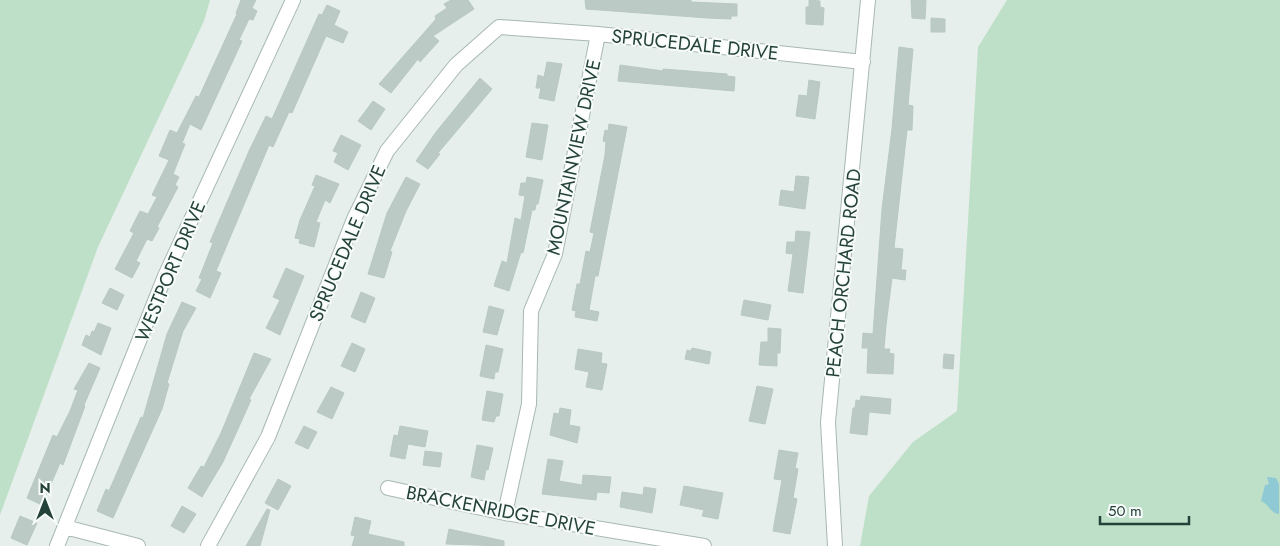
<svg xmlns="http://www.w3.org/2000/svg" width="1280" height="546" viewBox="0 0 1280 546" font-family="Jost,sans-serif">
<rect width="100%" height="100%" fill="#e6efeb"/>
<path fill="#bfe0c8" d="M 0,0 L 210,0 L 204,21 L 98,247 L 0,515 Z
M 1007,0 L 1280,0 L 1280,546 L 860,546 L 869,496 L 913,442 L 957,411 L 978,47 Z"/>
<path fill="#8ec9d4" d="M 1267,477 L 1276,478 L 1279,484 L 1279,514 C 1270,513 1269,504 1261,501 L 1265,485 L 1269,484 Z"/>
<path fill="#bbcac4" stroke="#b8c9c2" d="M 241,0 L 256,0 L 252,8 L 257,11 L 253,20 L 249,19 L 239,40 L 242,41 L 201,130 L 190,124 L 182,143 L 185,144 L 173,174 L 179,177 L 175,185 L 178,187 L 157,227 L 159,228 L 152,241 L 147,239 L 136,261 L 140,263 L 132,278 L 115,269 L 134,233 L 130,231 L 140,211 L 148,214 L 157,197 L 152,195 L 169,160 L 159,156 L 170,130 L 177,133 L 196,96 L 199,97 L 237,14 L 236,13 Z
M 451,0 L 468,0 L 474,9 L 433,36 L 439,41 L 420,62 L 418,59 L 391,93 L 379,84 L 436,19 L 435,16 L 447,8 L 444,4 Z
M 585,0 L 691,0 L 691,2 L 737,4 L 737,16 L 731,16 L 731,19 L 708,18 L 586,9 Z
M 809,0 L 820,1 L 820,7 L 824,8 L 823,25 L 806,24 L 806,7 L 809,7 Z
M 911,0 L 926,0 L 925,19 L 912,18 Z
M 327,5 L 340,11 L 334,25 L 348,32 L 343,43 L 326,36 L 292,113 L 289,112 L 273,147 L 269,145 L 216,271 L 221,273 L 210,298 L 196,291 L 202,279 L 199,278 L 213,243 L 210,242 L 249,151 L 266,116 L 272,119 L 319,14 L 322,15 Z
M 931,18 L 945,19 L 945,32 L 931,32 Z
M 899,47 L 913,49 L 908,105 L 913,106 L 912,130 L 907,130 L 894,248 L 903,249 L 901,270 L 906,270 L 905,280 L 892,278 L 886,325 L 884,349 L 890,349 L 889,353 L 894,354 L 893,374 L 867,373 L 868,348 L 862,348 L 863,333 L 873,334 L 882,209 L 892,129 Z
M 547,62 L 562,64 L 554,101 L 539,98 L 541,88 L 536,88 L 538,75 L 544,77 Z
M 620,65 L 663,71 L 663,69 L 727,74 L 727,76 L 735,77 L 734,91 L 618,81 Z
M 480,78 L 492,89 L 438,153 L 440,154 L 428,169 L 416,161 L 436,132 Z
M 809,80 L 820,82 L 815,119 L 796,116 L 799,95 L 807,96 Z
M 373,101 L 385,109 L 371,130 L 358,121 Z
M 532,123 L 548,125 L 542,160 L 526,157 Z
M 609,124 L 627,127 L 598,276 L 595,276 L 589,310 L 599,312 L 597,321 L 575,317 L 576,311 L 572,310 L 577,284 L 580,284 L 586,251 L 590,252 L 594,233 L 590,232 L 605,155 L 606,142 L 603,141 L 605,130 L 608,131 Z
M 341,135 L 361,145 L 348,170 L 334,162 L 338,153 L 333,151 Z
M 316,175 L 339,184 L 330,203 L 325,200 L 316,222 L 320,223 L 314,247 L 299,243 L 300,239 L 295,238 L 300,220 L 315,186 L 312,185 Z
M 796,176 L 809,177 L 805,209 L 779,205 L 781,190 L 794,192 Z
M 406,177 L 420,184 L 406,211 L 390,251 L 392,252 L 384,278 L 368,274 L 387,213 Z
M 527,177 L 543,180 L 538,204 L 536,204 L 535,210 L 532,210 L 523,253 L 521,252 L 509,291 L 494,286 L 502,261 L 507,263 L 515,218 L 521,220 L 525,196 L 519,195 L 521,183 L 526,183 Z
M 796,231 L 810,232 L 803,293 L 788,291 L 793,254 L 786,253 L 787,242 L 795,242 Z
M 286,268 L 304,276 L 280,335 L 266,328 L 280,300 L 273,297 Z
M 110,288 L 124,295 L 117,310 L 102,303 Z
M 361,292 L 375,298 L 365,323 L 351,317 Z
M 744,300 L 771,305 L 768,320 L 741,315 Z
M 182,302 L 196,308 L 183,331 L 167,383 L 169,384 L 162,409 L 113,518 L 97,511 L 106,489 L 109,491 L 141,417 L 143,418 L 167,334 Z
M 489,306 L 504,310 L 497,335 L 483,332 Z
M 98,323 L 111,328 L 101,355 L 82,345 L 86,335 L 90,337 L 92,331 L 94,332 Z
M 768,328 L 781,329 L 780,353 L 777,353 L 777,366 L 759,365 L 761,342 L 768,342 Z
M 352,343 L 365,349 L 355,372 L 341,366 Z
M 486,345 L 503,349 L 498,372 L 495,372 L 494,379 L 480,376 Z
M 692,348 L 711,352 L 709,364 L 685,359 L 687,350 L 691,351 Z
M 578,349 L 602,353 L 601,363 L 607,364 L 602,390 L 586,387 L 589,372 L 575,369 Z
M 254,353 L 271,359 L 249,399 L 251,400 L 223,462 L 202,497 L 188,488 L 201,466 L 204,467 L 221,433 Z
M 944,354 L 954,355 L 953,369 L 943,368 Z
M 89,363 L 100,368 L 84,405 L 85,406 L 63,465 L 60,463 L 42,505 L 27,498 L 53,435 L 57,437 L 70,411 L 78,390 L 74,389 Z
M 757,386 L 773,389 L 765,424 L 749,421 Z
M 331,387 L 344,393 L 332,419 L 317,412 Z
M 487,391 L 503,394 L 499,416 L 496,416 L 494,422 L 482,420 Z
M 861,396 L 891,399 L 890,414 L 869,412 L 867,435 L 850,433 L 853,408 L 855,408 L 856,400 L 860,401 Z
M 560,408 L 571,410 L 569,425 L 580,427 L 577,443 L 550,435 L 554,413 L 559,414 Z
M 304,426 L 317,432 L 308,449 L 295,443 Z
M 400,426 L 428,431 L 425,447 L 408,444 L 405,459 L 390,456 L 394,435 L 398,436 Z
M 477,445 L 493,448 L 488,470 L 486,469 L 484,480 L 471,477 Z
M 779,450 L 798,453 L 795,468 L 798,469 L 793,498 L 797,499 L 790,534 L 773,531 L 782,480 L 774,479 Z
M 425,451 L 442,453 L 440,467 L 423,465 Z
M 548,459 L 563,461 L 559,481 L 582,485 L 583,475 L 611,477 L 609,493 L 597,492 L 596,500 L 542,494 Z
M 278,479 L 291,486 L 278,510 L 265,503 Z
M 684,486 L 723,493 L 718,519 L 702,516 L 704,510 L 680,505 Z
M 644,487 L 656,489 L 652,513 L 620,507 L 622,492 L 643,495 Z
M 182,506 L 196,514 L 184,533 L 171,526 Z
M 267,509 L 270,510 L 260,546 L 246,546 Z
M 20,516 L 37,523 L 27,545 L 11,538 Z
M 355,517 L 371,521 L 368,534 L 404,542 L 404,546 L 352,546 L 355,536 L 351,535 Z
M 449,529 L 504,541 L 504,546 L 446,544 Z"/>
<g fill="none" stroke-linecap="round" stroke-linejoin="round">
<defs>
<path id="minor" d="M 388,488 L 505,513 L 704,546
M 505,513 L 529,404 L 531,311 L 555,254 L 598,34
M 65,527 L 138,546
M 57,546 L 165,276 L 293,0
M 208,546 L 268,437 L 354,219 L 387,151 L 456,65 L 499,27 L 598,34 L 863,62
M 835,546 L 828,422 L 868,0"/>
</defs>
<use href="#minor" stroke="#a8b8b2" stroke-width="16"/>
<use href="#minor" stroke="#fff" stroke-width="14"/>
</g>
<g text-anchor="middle" stroke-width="4" stroke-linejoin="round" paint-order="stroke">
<g font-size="19" fill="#24423a" stroke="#f7fbf9">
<text transform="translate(695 44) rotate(6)" y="7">SPRUCEDALE DRIVE</text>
<text transform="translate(573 157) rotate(-78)" y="7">MOUNTAINVIEW DRIVE</text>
<text transform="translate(347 243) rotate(-67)" y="7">SPRUCEDALE DRIVE</text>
<text transform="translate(170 271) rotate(-67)" y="7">WESTPORT DRIVE</text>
<text transform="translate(843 273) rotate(-84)" y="7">PEACH ORCHARD ROAD</text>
<text transform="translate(501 510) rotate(11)" y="7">BRACKENRIDGE DRIVE</text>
</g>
</g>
<g transform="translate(45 501)" stroke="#f7fbf9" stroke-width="4" paint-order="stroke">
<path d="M0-4L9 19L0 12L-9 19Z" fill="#24423a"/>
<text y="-8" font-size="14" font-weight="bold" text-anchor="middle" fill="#24423a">N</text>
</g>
<path d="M1100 516v8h89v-8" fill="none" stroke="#24423a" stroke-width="2.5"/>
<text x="1108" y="516" font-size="15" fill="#24423a" stroke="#f7fbf9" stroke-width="4" paint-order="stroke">50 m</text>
</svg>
